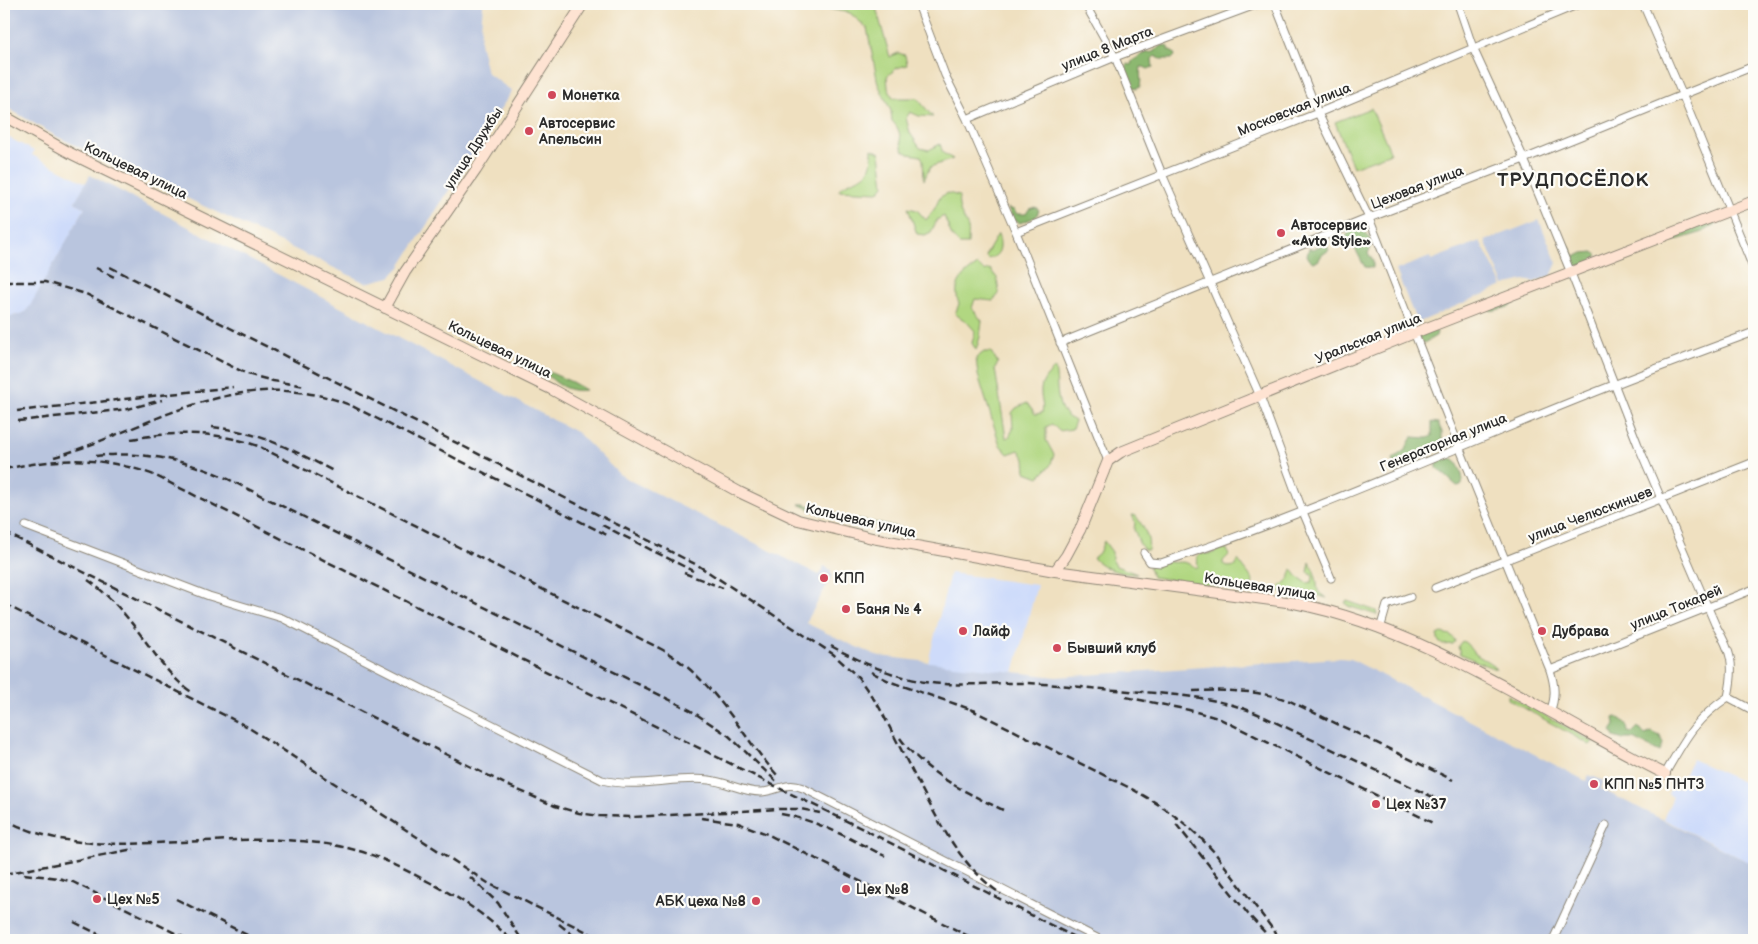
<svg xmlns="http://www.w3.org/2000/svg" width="1758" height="944" viewBox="0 0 1758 944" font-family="'Balsamiq Sans',sans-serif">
<rect width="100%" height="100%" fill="#fdfcf7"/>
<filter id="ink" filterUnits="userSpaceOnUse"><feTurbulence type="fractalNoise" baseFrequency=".02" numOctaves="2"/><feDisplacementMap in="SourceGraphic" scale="10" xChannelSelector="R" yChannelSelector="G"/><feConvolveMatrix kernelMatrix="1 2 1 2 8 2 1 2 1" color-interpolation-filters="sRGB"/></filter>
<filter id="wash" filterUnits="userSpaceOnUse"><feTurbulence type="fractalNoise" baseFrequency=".0096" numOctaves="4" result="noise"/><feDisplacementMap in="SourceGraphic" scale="20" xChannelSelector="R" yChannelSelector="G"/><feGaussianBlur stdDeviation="1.12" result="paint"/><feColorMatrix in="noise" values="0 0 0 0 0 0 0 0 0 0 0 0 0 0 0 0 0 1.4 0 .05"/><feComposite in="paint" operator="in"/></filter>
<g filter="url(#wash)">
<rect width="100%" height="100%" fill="#efe0c0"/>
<path fill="#cedbfa" d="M 4,135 L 34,151 L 32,155 L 86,183 L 75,202 L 85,208 L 30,307 L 25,312 L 19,315 L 4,317 Z
M 950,573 L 1037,585 L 1014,673 L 928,663 Z
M 1692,759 L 1754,787 L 1754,865 L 1663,819 L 1673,797 L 1668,794 L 1672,786 L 1678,788 Z"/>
<path fill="#b9c5de" d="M 4,4 L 483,4 L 480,42 L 487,73 L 512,91 L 400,267 L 390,277 L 366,283 L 56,136 L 4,106 Z
M 90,175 L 578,433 L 619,474 L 631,481 L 819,575 L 824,566 L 831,570 L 830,573 L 833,574 L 806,623 L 854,646 L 879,656 L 1056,677 L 1340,658 L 1351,659 L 1586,781 L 1589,775 L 1604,781 L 1601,789 L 1754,865 L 1754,940 L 4,940 L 4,317 L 19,315 L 25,312 L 30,306 L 85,208 L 75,202 Z
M 1539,220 L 1557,263 L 1551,276 L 1534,282 L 1524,280 L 1504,285 L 1485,241 Z
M 1480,241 L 1503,286 L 1417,323 L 1396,270 L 1430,257 L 1431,260 Z"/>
<path fill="#b1d781" stroke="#6e8156" d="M 816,4 L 875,4 L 890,57 L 898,53 L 905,55 L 907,65 L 897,68 L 887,76 L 888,88 L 893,98 L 917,98 L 933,117 L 919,116 L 910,112 L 906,118 L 910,133 L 920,148 L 929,150 L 940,144 L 943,153 L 953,159 L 930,167 L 924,180 L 923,160 L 921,156 L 909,154 L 903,150 C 899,139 902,130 892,121 L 891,111 L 878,84 L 867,28 L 850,13 L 814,6 Z
M 1371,108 L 1391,153 L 1353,167 L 1335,122 Z
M 872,149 L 880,153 L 884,185 L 878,192 L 838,190 C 857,173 873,184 872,149 Z
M 948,193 L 959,196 C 957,212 963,215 968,228 C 969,232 968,239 968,244 L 959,244 L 952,236 L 944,216 L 937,220 L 931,232 L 925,235 L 917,234 L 908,208 L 917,210 L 926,220 L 935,208 L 940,197 Z
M 998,234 C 1002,246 1001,256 988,259 L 986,257 L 987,253 Z
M 978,265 L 984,271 L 990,269 L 997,278 L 999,294 L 993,301 L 975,299 L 972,308 L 982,321 L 980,337 L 976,350 L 972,343 L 975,331 L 967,322 L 955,314 L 959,304 C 952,284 962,275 978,265 Z
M 984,352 L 991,352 L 998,363 L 995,369 L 1006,438 L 1009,437 L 1013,429 L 1012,413 L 1016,408 L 1027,403 L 1035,414 L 1042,413 C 1044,404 1041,402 1041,393 C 1040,382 1048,375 1055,368 C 1058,382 1055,403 1065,414 C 1067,417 1072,419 1075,421 L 1072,429 L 1059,431 L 1052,424 L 1046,427 L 1046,440 L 1054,455 L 1050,466 L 1039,477 L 1026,472 L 1025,459 L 1019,450 L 1008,454 L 1000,445 L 978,375 L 976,358 Z
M 1132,515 L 1136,516 C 1143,526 1151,539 1148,550 L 1145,550 C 1137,544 1139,538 1134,530 L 1135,522 Z
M 1104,541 L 1112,552 L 1112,559 L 1116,566 L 1137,574 C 1120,574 1106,570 1093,558 L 1099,553 Z
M 1220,548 L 1227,549 L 1229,555 L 1223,561 L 1223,564 L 1229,567 L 1235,566 L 1238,560 L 1253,580 L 1252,588 L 1246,590 L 1152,577 L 1149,567 C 1159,558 1158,559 1170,562 C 1176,563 1182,561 1187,563 C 1191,565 1194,567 1198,568 L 1197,556 L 1199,554 C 1209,553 1212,556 1220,548 Z
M 1310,562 C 1312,567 1315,573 1316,578 C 1319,589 1314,591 1327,598 L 1309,593 L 1278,591 L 1277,589 L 1289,579 L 1292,569 L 1297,576 L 1307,583 L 1312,582 L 1313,577 L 1312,574 L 1308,572 Z
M 1347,601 L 1376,611 L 1377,615 L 1348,606 L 1345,602 Z
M 1441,633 L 1451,635 L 1455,641 L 1453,644 L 1443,645 L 1439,642 L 1437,635 Z
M 1462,641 C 1468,643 1469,648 1473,652 C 1481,659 1490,661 1497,669 C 1490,668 1468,657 1460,654 L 1458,646 Z
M 1508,695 L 1593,742 L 1590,745 L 1508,699 Z"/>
<path fill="#8cb86f" stroke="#5c724d" d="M 1164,45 L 1168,47 L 1168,50 L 1174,53 L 1175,56 L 1172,59 L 1161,59 L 1155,56 L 1152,59 L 1153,67 L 1148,69 L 1144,67 L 1141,67 C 1139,74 1142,80 1140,87 L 1137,89 L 1133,88 L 1125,74 L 1127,64 L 1131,65 L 1132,61 L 1145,53 L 1154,52 L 1159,47 Z
M 1035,207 L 1039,210 L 1036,217 L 1020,223 L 1017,221 L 1013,221 L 1008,208 L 1014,210 L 1017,214 L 1026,214 L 1029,209 Z
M 1714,220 L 1715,225 L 1703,232 L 1670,242 L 1667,241 L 1667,238 Z
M 1356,226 L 1361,226 C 1368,236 1376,241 1368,253 L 1373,261 L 1373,268 L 1365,267 C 1359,258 1356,245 1346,242 L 1345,238 L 1352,228 Z
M 1562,242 L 1568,244 L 1575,257 L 1583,253 L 1594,252 L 1597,256 L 1595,260 L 1574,268 L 1571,266 Z
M 1322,245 L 1327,246 L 1329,250 L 1322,255 L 1318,261 L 1313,262 L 1309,259 L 1307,255 L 1309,248 L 1313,249 Z
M 1513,299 L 1517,301 L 1509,307 L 1491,311 L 1489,309 L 1492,306 Z
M 1434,330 L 1437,332 L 1436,336 L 1424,343 L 1421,342 L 1419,336 Z
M 542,369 L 572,382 L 586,390 C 567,393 554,383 542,369 Z
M 1432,422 L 1438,423 L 1442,432 L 1442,441 L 1417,457 L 1394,463 L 1393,459 L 1405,450 L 1412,437 L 1428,438 L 1432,436 Z
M 1447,458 L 1454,459 C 1460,467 1464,475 1462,485 L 1457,486 L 1437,468 L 1437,462 L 1440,459 Z
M 799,504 L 804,504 L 850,518 L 889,525 L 904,529 L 894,529 L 821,514 Z
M 1616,717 C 1624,720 1627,724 1628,732 L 1632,733 L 1638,727 L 1645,735 L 1652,732 L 1660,736 L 1663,744 L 1660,752 L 1634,739 L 1620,739 L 1614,737 L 1611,731 L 1615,725 L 1614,718 Z"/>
</g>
<g filter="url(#ink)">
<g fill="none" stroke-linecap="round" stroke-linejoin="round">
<defs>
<path id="street" d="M 918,4 L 945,75 L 967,119 L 1016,232 L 1108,461
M 1085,4 L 1115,57 L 1162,174 L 1260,396 L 1303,512 L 1331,578
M 1275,4 L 1318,113 L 1369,218 L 1460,449 L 1550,670 C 1555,686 1556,697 1550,712
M 1458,4 L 1473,48 L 1524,159 L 1571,273 L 1638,445 L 1715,624 C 1732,653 1735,664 1728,697
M 1643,4 L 1682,94 L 1754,270
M 967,119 L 1115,57 L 1258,4
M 1016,232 L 1318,113 L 1579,4
M 1060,343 L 1369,218 L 1524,159 L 1754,66
M 26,526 L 209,596 L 282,618 L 602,780 C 638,789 674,776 709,780 C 727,782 745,793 762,792 C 778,791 786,781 803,788 L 1101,940
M 1144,553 L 1150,562 L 1161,563 C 1316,512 1464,443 1616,384 C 1662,366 1708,349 1754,332
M 1435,588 L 1754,462
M 1380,629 L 1387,605 L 1410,597
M 1550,670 L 1754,589
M 1728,697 L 1754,711
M 1665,774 C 1685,739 1694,720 1728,697
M 1553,940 L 1606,825"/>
<path id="secondary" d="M 4,116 L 72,154 L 551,389 L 739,492 L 798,520 L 872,538 L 1055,571 L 1294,603 C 1427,629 1545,714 1665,774
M 385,308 L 405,272 L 476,170 L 583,4
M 1055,571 L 1066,556 L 1080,530 L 1108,461 L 1121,452 L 1414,333 L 1754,201"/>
</defs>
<use href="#street" stroke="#8d8676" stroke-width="9"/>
<use href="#secondary" stroke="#8d8676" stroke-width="12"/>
<use href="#street" stroke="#fff" stroke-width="7"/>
<use href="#secondary" stroke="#fee3d2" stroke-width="10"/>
<path stroke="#2b2b2b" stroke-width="2.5" stroke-dasharray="8 4" stroke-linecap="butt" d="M 110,267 L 699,566 L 833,654 L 858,677 L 878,705 C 892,731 905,758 919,784 C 941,826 961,866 1001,894
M 96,268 L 116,278
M 4,282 L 45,282 L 86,294 L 247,374 L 273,381 L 305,386
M 17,411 L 233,387
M 18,421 L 128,409 L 162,400
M 212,427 C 260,432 291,449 333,471
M 131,439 C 175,431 216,431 258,446 L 663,650 C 718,683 737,731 778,776
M 96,456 C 142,451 183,459 226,478 L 690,710 L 729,736 L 778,783
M 54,457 C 137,433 208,382 298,392 C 316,394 333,398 350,405 L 607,535
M 4,469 C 59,458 100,455 154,475 L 779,788 L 869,832 L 1080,940
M 602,525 L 693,571
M 4,532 L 509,786 L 555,806 L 579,813 L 599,816 L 632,817 L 780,809 L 801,809 L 820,813
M 684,573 L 723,588
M 88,580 C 112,597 129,619 146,642 C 160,661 173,680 193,693
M 4,604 L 246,726 L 488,883 L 603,940
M 831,646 C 859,661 887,674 919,681 C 954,688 990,682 1025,683 C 1056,684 1086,688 1116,690 C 1165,694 1213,695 1258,714 L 1443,802
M 871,672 L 891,682 L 976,711
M 1193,691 C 1226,690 1259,690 1290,701 L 1453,780
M 1126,697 L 1189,710 L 1218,718 L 1433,823
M 970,709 L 1126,786 C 1160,803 1190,825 1215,853 L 1281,940
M 900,738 C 926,774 965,792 1003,810
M 781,814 C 818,820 852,840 885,856
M 701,818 L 738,823 L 767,834 L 976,940
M 4,819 C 63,850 117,844 181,842 C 239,840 303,835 359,851 C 384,858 407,871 431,883 C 461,899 488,916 511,940
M 1176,824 L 1248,914 L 1271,939
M 4,874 L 134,849
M 24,874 L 58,878 L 73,882 L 189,940
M 470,877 L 498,903 L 522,940
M 176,899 L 257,940
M 74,922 L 110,940
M 559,924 L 579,940"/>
</g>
</g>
<g fill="#d1495b" stroke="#fdfcf7" stroke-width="2">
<circle cx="552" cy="95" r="5"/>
<circle cx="529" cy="131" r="5"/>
<circle cx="1281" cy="233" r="5"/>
<circle cx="824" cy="578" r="5"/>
<circle cx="846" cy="609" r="5"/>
<circle cx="963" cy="631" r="5"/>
<circle cx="1542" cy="631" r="5"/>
<circle cx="1057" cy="648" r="5"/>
<circle cx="1594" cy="784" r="5"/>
<circle cx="1376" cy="804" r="5"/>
<circle cx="846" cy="889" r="5"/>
<circle cx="97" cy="899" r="5"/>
<circle cx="756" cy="901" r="5"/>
</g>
<g text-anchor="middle" stroke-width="4.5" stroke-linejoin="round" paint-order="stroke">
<g font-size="14" fill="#2b2b2b" stroke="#fdfcf7">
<text transform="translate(1107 48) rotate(-22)" y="5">улица 8 Марта</text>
<text transform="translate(1294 109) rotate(-22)" y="5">Московская улица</text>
<text transform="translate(473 148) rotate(-57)" y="5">улица Дружбы</text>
<text transform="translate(136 170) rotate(26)" y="5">Кольцевая улица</text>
<text transform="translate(1417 187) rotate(-21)" y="5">Цеховая улица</text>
<text transform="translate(1368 338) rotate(-22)" y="5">Уральская улица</text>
<text transform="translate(500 349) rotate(26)" y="5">Кольцевая улица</text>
<text transform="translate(1443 442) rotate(-22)" y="5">Генераторная улица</text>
<text transform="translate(1590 514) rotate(-21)" y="5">улица Челюскинцев</text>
<text transform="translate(861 520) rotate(13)" y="5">Кольцевая улица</text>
<text transform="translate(1260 586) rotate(9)" y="5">Кольцевая улица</text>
<text transform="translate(1676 607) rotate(-22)" y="5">улица Токарей</text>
</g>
<g font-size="14" font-weight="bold" fill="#2b2b2b" stroke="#fdfcf7" text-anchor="start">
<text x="562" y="100">Монетка</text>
<text x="539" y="128">Автосервис<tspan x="539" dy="16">Апельсин</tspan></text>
<text x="1291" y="230">Автосервис<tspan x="1291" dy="16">«Avto Style»</tspan></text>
<text x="834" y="583">КПП</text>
<text x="856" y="614">Баня № 4</text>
<text x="973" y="636">Лайф</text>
<text x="1552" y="636">Дубрава</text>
<text x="1067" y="653">Бывший клуб</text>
<text x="1604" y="789">КПП №5 ПНТЗ</text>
<text x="1386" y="809">Цех №37</text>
<text x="856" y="894">Цех №8</text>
<text x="107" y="904">Цех №5</text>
<text x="746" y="906" text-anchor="end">АБК цеха №8</text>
</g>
<g font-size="19" font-weight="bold" letter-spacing="1" fill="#2b2b2b" stroke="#fdfcf7">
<text x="1573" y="186">ТРУДПОСЁЛОК</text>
</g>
</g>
<rect width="1758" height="944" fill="none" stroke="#fdfcf7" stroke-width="20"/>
</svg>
